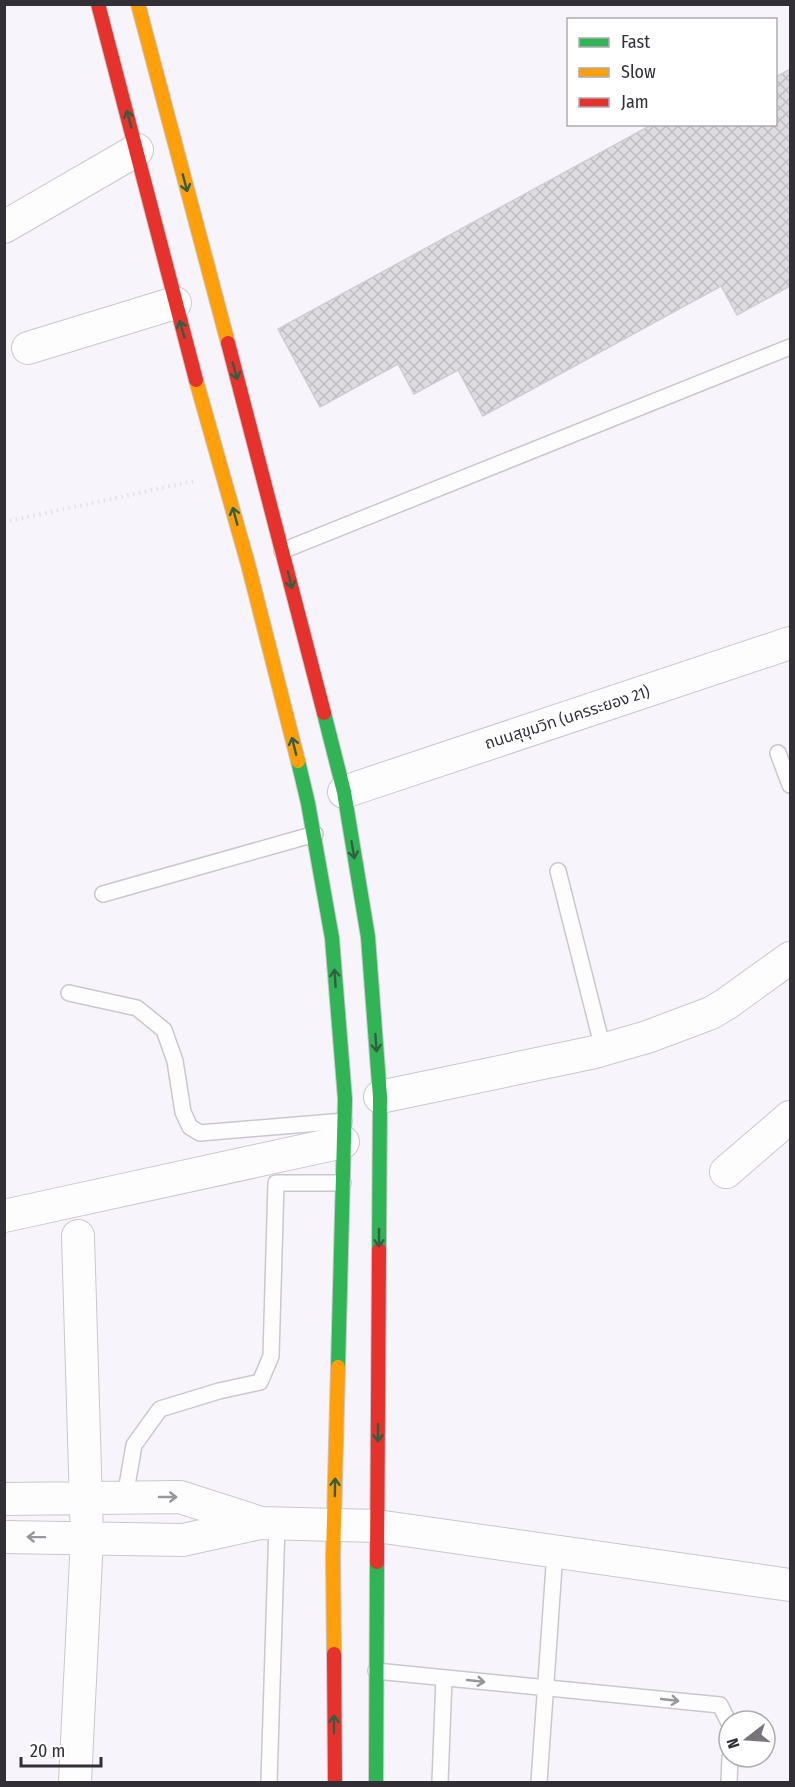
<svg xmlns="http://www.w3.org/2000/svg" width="795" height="1787" viewBox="0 0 795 1787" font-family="'Fira Sans Condensed','Noto Sans Thai',sans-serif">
<defs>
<pattern id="building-cross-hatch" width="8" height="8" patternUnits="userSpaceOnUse" patternTransform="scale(1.5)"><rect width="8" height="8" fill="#dedbe1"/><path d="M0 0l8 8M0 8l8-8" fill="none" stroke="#bfbcc2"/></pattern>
</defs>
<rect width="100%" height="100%" fill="#f8f4fb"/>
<path fill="url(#building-cross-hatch)" stroke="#d0ccd3" stroke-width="1.5" d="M 790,69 L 790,286 L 737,315 L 721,286 L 483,416 L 458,370 L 414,394 L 398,364 L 320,407 L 278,329 L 653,124 L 776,124 L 776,77 Z"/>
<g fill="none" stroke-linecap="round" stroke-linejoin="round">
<defs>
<path id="lane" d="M 282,551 L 790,347
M 778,753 L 790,785
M 558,871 L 603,1049
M 103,894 L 315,834
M 69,993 L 137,1008 L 164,1030 L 175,1061 L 183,1112 L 190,1127 L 200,1133 L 344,1121
M 125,1497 L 134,1445 L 160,1409 L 219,1391 L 260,1382 L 271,1356 L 276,1183 L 343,1183
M 376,1671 L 720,1705 L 729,1723
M 269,1782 L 277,1524
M 440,1782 L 444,1678
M 539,1782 L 555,1552
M 729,1782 L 730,1757"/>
<path id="street" d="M 4,227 L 137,150
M 28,348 L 175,303
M 344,792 L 790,643
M 380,1097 L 595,1052 L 647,1037 L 711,1013 L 726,1004 L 790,958
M 726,1172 L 790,1117
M 4,1216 L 343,1142
M 4,1499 L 180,1497 L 261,1523 L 377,1526 L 790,1585
M 4,1537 L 183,1540 L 260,1523
M 75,1782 L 87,1538 L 78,1236"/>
<path id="fast" d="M 324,713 L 344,792 L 368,937 L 380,1097 L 379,1250
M 298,761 L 308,803 L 332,938 L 345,1099 L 338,1367
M 376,1782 L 377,1562"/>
<path id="slow" d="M 138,4 L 228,343
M 196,380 L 248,564 L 298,761
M 334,1654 L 333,1557 L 338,1367"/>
<path id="jam" d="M 98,4 L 196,380
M 228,343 L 324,713
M 377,1562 L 379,1250
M 334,1654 L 335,1782"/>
</defs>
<use href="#lane" stroke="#cac7cd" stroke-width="18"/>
<use href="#street" stroke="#cac7cd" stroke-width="34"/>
<use href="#fast" stroke="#cac7cd" stroke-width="16"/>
<use href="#slow" stroke="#cac7cd" stroke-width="16"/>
<use href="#jam" stroke="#cac7cd" stroke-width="16"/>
<path stroke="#e3e1e4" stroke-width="4" stroke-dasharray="1.5 4.5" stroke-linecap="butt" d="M 4,522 L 194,481"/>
<use href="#lane" stroke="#fefdfe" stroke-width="15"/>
<use href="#street" stroke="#fefdfe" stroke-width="32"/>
<use href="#fast" stroke="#30b455" stroke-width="14"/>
<use href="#slow" stroke="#ff9f0a" stroke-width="14"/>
<use href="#jam" stroke="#e5322d" stroke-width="14"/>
</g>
<defs><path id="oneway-shaft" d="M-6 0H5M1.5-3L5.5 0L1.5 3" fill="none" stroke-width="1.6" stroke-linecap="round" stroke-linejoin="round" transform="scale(1.5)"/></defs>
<g stroke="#325e41">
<use href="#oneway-shaft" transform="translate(129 119) rotate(-105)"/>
<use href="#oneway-shaft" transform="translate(185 183) rotate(75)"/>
<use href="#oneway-shaft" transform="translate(182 329) rotate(-106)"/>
<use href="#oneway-shaft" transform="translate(235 371) rotate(75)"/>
<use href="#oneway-shaft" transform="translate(235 516) rotate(-105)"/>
<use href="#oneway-shaft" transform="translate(290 580) rotate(76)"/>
<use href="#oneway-shaft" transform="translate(294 746) rotate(-104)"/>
<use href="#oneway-shaft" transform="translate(353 850) rotate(80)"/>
<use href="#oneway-shaft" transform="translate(335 978) rotate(-94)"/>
<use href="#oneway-shaft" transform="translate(376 1043) rotate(86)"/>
<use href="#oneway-shaft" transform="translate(379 1238) rotate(90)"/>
<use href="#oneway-shaft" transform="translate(378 1433) rotate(90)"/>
<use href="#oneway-shaft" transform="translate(335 1487) rotate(-89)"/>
<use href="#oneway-shaft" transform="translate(334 1724) rotate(-90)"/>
</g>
<g stroke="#98969a">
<use href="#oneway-shaft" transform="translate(168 1497)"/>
<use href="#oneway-shaft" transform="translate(36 1537) rotate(-179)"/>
<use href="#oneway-shaft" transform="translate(476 1681) rotate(6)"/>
<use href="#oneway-shaft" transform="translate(670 1700) rotate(6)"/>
</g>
<g text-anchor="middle" stroke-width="5" stroke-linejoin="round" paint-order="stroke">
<g font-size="16" fill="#332f36" stroke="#fff">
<text transform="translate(567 717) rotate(-18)" y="6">ถนนสุขุมวิท (นครระยอง 21)</text>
</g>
</g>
<rect width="795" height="1787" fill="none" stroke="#332f36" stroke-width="12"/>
<rect x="567" y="18" width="210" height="108" fill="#ffffff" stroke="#adacaf" stroke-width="1.5"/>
<rect x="579" y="38" width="30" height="9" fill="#30b455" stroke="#adacaf" stroke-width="1.5"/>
<text x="621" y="48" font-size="18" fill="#332f36">Fast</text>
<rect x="579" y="68" width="30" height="9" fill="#ff9f0a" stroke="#adacaf" stroke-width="1.5"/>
<text x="621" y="78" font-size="18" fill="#332f36">Slow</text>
<rect x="579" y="98" width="30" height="9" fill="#e5322d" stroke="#adacaf" stroke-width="1.5"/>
<text x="621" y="108" font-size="18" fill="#332f36">Jam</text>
<g transform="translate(747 1739) rotate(253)"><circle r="28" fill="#ffffff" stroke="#adacaf" stroke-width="1.5"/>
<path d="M0-4.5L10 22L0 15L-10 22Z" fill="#78747b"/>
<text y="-9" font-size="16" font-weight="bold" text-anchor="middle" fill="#332f36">N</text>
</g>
<path d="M21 1757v9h80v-9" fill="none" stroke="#332f36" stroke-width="3"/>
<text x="30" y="1757" font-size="18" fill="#332f36" stroke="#ffffff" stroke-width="4.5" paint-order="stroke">20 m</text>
</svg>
